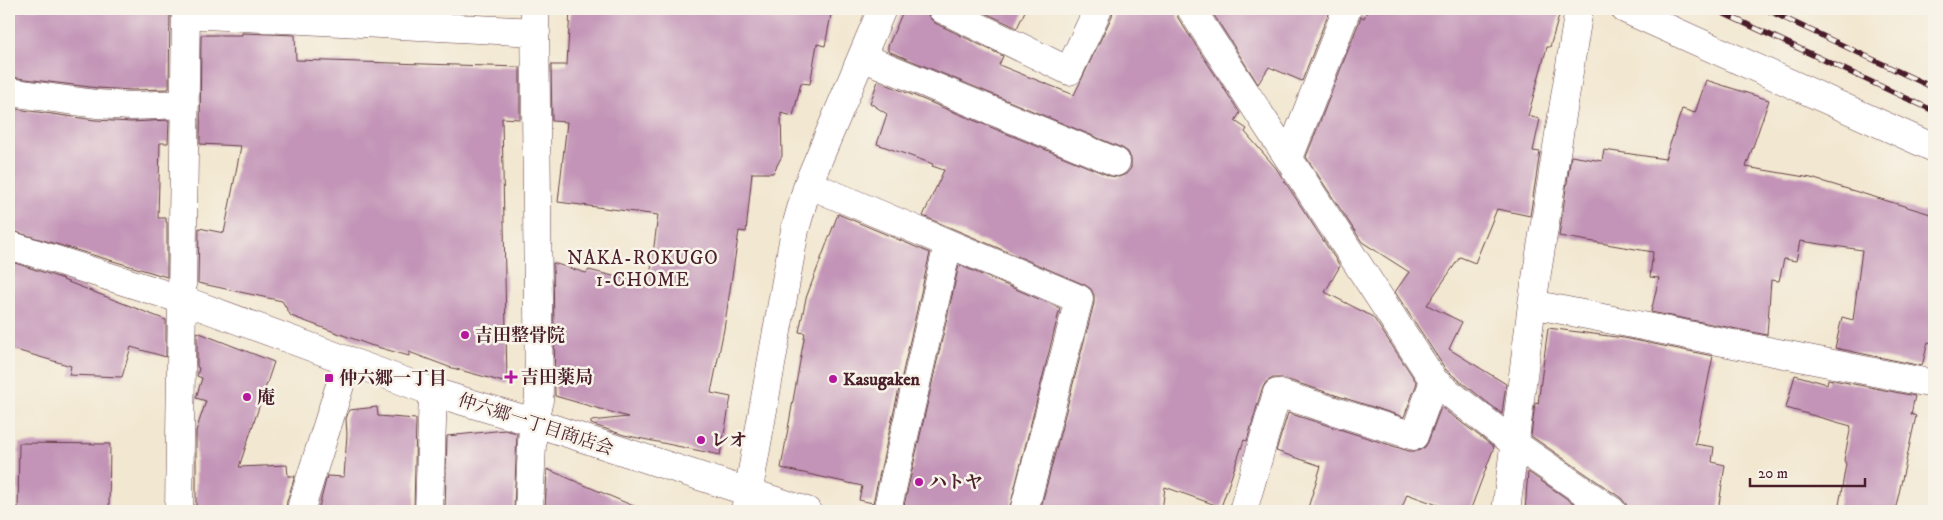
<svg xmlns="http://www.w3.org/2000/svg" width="1943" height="520" viewBox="0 0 1943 520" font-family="'IM FELL DW Pica','Noto Serif JP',serif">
<rect width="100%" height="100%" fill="#f7f3e8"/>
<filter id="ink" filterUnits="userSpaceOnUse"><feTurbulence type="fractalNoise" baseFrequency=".02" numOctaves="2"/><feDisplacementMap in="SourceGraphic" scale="10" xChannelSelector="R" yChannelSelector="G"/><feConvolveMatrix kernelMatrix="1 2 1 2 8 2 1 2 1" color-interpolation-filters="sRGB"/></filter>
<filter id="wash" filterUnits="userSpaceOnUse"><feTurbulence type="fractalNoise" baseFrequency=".0096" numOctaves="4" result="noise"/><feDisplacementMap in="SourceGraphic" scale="20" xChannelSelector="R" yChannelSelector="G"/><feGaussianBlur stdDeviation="1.12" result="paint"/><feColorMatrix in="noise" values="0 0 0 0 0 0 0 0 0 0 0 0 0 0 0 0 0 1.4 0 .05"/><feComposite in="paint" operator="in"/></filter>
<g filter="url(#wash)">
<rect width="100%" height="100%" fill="#f2e7d0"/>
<g id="blocks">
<path fill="#c394b7" d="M 9,9 L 170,9 L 169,89 L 131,90 L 98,88 L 9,77 Z
M 570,9 L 832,9 L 825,46 L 817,44 L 810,84 L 801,83 L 793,116 L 781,113 L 782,156 L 773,173 L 752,173 L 746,232 L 739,231 L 724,329 L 711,393 L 731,397 L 720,455 L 624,435 L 591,424 L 591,421 L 628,417 L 555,396 L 553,263 L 586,273 L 589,270 L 649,285 L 658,215 L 558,202 L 567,122 L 552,121 L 551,65 L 567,65 Z
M 904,9 L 927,9 L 929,17 L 935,23 L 1003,56 L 999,65 L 1074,95 L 1112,16 L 1113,9 L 1176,9 L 1178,18 L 1240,113 L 1235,121 L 1247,129 L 1245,132 L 1276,168 L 1340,266 L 1325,292 L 1373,317 L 1417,383 L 1404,417 L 1282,378 L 1273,378 L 1266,382 L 1262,389 L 1247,441 L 1244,440 L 1221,507 L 1165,487 L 1162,511 L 1040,511 L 1094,303 L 1094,295 L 1091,289 L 1085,285 L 923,216 L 944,170 L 932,166 L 933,164 L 877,144 L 887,114 L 870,103 L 878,81 L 1110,176 L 1119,177 L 1126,174 L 1131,168 L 1131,159 L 1128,152 L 1122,148 L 888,51 L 888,46 Z
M 977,9 L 1026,9 L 1017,28 Z
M 1210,9 L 1330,9 L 1302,81 L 1269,67 L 1258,84 Z
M 1368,9 L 1561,9 L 1550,47 L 1547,47 L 1528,116 L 1540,119 L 1533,151 L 1540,152 L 1530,216 L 1497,209 L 1475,263 L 1460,257 L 1427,305 L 1462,322 L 1449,349 L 1506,384 L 1502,414 L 1446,370 L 1395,292 L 1409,272 L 1362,242 L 1306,157 L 1361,17 L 1364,18 Z
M 242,33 L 295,35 L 296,60 L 520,67 L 520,119 L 502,118 L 507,383 L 449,367 L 409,352 L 409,356 L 370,345 L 291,316 L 282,301 L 198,283 L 199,228 L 224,233 L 241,146 L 200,144 L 201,35 L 242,35 Z
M 1706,80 L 1769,100 L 1746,167 L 1811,178 L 1934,215 L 1934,343 L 1928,342 L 1922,366 L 1835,348 L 1842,317 L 1853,320 L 1862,250 L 1800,241 L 1796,261 L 1784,259 L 1779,281 L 1771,280 L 1767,335 L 1651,312 L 1659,278 L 1650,277 L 1653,252 L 1559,236 L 1571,156 L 1602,161 L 1604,150 L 1665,159 L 1682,109 L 1695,113 Z
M 9,108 L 95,120 L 131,122 L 169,120 L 168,143 L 160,143 L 158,218 L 166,218 L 166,222 L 167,222 L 167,277 L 9,230 Z
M 838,214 L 930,253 L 873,503 L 859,500 L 862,486 L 781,468 L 805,333 L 799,332 L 806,298 Z
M 9,261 L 64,279 L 63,280 L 166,320 L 166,357 L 131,347 L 122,377 L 69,375 L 71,366 L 9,348 Z
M 959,265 L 1060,308 L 1009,511 L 909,511 L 903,510 Z
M 1548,328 L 1624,338 L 1713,356 L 1695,444 L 1714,447 L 1712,462 L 1725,465 L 1718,511 L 1627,511 L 1626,504 L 1621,498 L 1531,436 L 1535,403 L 1538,404 Z
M 197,332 L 274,362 L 239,467 L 287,465 L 288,476 L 295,476 L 287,501 L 286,511 L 196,511 L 196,431 L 206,401 L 196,398 L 202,378 L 197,376 L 199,368 L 197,367 Z
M 1795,375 L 1827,384 L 1828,379 L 1915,396 L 1911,414 L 1916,416 L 1895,511 L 1838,511 L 1846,464 L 1844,460 L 1851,426 L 1786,408 Z
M 377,407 L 378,416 L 416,419 L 414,511 L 318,511 L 327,476 L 344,477 L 347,434 L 346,419 L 349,410 Z
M 1441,407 L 1494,447 L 1470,511 L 1454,511 L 1407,494 L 1401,511 L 1307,511 L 1321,466 L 1276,451 L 1288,413 L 1409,451 L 1418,451 L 1425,447 L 1428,442 Z
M 505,430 L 517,433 L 514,511 L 445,511 L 447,436 Z
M 19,443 L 110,444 L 109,511 L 18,511 Z
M 547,469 L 645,511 L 545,511 Z
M 1528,472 L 1585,511 L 1525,511 Z"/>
</g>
</g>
<g filter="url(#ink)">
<use href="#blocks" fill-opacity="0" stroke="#633d44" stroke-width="1"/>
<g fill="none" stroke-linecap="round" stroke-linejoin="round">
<defs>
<path id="minor" d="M 942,9 L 1069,71 L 1098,9
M 1191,9 L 1434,381 L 1515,444 L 1612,511
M 1625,9 L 1934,148
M 186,14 L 536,32
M 862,57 L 1116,162
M 9,92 L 96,104 L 131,106 L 185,104
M 1289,158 L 1347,9
M 808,184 L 1079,299 L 1024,511
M 9,245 L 183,300 L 433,392 L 533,422 L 807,511
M 1532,304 L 1934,384
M 179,511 L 186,9
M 302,511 L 302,505 L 348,360
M 429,511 L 433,392
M 529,511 L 533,422 L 539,400 L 535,9
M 745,511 L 795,230 L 808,184 L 882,9
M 887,511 L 948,244
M 1243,511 L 1277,393 L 1414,436 L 1434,381
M 1506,511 L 1532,304 L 1579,9"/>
</defs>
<use href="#minor" stroke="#633d44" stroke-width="29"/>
<use href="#minor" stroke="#fff" stroke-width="28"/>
<defs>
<path id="rail" d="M 1714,9 L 1934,111
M 1765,9 L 1934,88"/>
</defs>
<use href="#rail" stroke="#4a1f2b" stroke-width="5.5"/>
<use href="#rail" stroke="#f7f3e8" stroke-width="4" stroke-dasharray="11" stroke-linecap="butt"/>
</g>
</g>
<g fill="#b5179e" stroke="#f7f3e8" stroke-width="2">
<circle cx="465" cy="335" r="5"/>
<path d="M508.5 369.5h5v5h5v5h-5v5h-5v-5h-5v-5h5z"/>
<rect x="324" y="373" width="10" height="10" rx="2.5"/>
<circle cx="833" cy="379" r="5"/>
<circle cx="247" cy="397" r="5"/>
<circle cx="701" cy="440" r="5"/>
<circle cx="919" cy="482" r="5"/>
</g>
<g text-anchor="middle" stroke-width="5" stroke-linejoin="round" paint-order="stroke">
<g font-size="18" font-weight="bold" fill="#4a1f2b" stroke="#f7f3e8" text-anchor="start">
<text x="475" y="341">吉田整骨院</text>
<text x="521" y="383">吉田薬局</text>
<text x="339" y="384">仲六郷一丁目</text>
<text x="843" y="385">Kasugaken</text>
<text x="257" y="403">庵</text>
<text x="711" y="446">レオ</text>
<text x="929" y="488">ハトヤ</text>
</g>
<g font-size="18" fill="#4a1f2b" stroke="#f7f3e8">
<text transform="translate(536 424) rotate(18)" y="6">仲六郷一丁目商店会</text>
</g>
<g font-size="19" letter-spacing="1" fill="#4a1f2b" stroke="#f7f3e8">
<text x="643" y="264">NAKA-ROKUGO<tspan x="643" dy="22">1-CHOME</tspan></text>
</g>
</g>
<rect width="1943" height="520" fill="none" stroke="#f7f3e8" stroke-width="30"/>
<path d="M1750 478v8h115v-8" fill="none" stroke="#4a1f2b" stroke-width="2.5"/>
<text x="1758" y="478" font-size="15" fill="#4a1f2b" stroke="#f7f3e8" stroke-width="4" paint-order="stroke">20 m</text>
</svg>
